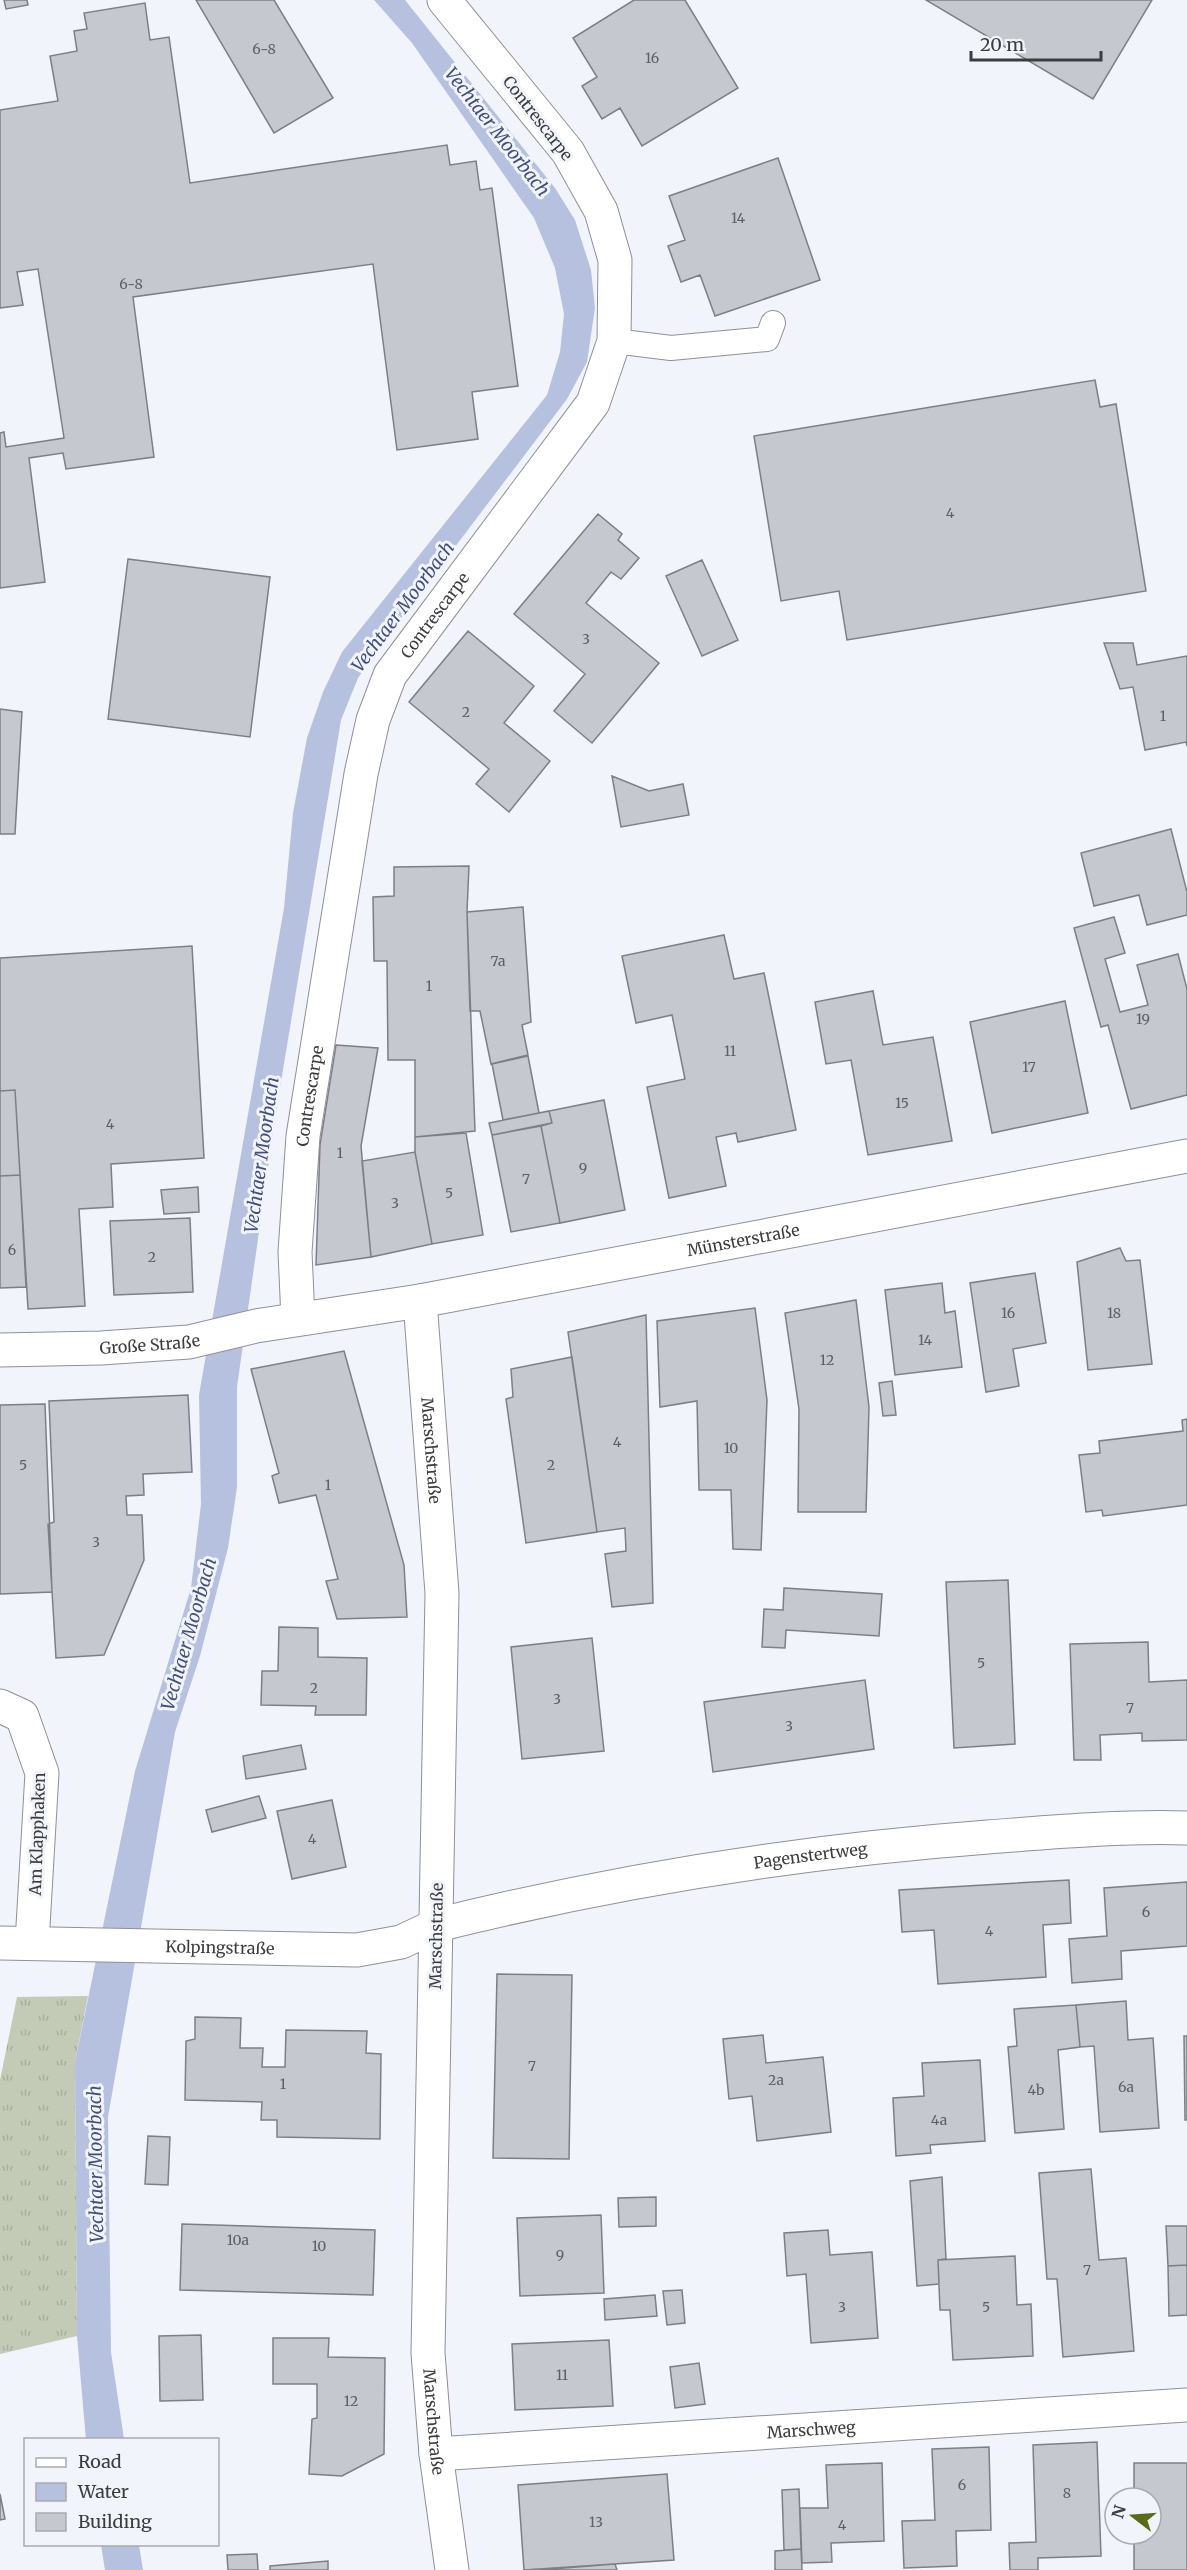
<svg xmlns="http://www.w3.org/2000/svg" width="1187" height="2570" viewBox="0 0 1187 2570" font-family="Merriweather,serif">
<defs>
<pattern id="grass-tufts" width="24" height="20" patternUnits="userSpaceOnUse" patternTransform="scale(1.5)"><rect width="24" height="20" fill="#c3cab6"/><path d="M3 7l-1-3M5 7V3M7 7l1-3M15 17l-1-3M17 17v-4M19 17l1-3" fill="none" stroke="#a8ae9e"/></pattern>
</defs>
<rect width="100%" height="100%" fill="#f2f4fc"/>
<path fill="url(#grass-tufts)" d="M 88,1996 L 75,2062 L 77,2336 L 0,2354 L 0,2080 L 17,1997 Z"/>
<path fill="#b6c1df" d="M 374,0 L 405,0 L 555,188 L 575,220 L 591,270 L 595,308 L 587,362 L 567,399 L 386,638 L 358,678 L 341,720 L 276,1112 L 237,1387 L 237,1487 L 228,1548 L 200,1656 L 175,1732 L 108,2117 L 111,2352 L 124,2439 L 86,2440 L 77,2336 L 75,2062 L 135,1771 L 191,1588 L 201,1504 L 199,1395 L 284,908 L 293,813 L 307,738 L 323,692 L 342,652 L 547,395 L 560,352 L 564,314 L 555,268 L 534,218 L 412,43 Z
M 101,2545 L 139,2545 L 143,2570 L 105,2570 Z"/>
<path fill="#c5c8cf" stroke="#7d7f86" stroke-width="1.5" d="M 4,0 L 27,0 L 28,5 L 6,9 Z
M 196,0 L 274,0 L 333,98 L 274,133 Z
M 634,0 L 685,0 L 738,88 L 642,146 L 620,108 L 602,119 L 582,86 L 597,77 L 573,38 Z
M 926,0 L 1152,0 L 1093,99 Z
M 145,3 L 150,40 L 169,37 L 190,183 L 447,145 L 450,165 L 476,161 L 480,190 L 492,188 L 518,386 L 472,392 L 478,439 L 397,450 L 373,264 L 133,297 L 154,457 L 66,469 L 63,453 L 29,458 L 45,582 L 0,588 L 0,433 L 4,432 L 6,447 L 64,438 L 38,269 L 17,272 L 23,305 L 0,308 L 0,110 L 58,101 L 50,56 L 77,51 L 74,31 L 87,29 L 84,13 Z
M 778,158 L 820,280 L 715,316 L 700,275 L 681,282 L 668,246 L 685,240 L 669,196 Z
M 1095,380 L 1100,407 L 1116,404 L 1146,591 L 847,640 L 839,591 L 781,601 L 754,436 Z
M 598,514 L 622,534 L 618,540 L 639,558 L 621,579 L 611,572 L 586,603 L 659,663 L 592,743 L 554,711 L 585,674 L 514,614 Z
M 128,559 L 270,577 L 250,737 L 108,719 Z
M 702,560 L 738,640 L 702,656 L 666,576 Z
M 468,631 L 534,686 L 504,723 L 550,761 L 509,812 L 476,784 L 489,769 L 409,702 Z
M 1104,643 L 1133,643 L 1137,665 L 1187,656 L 1187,746 L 1186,742 L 1145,750 L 1133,687 L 1120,689 Z
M 0,709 L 22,712 L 15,834 L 0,834 Z
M 612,776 L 649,791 L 683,784 L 689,815 L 621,827 Z
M 1171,829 L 1187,892 L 1187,915 L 1147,925 L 1139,895 L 1094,906 L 1081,853 Z
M 469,866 L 467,912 L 475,1131 L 415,1137 L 415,1060 L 388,1060 L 387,961 L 374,961 L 373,897 L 394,896 L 394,867 Z
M 523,907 L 531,1022 L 522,1025 L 528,1055 L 491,1064 L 480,1011 L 470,1011 L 467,912 Z
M 1114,917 L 1125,953 L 1105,959 L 1120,1012 L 1148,1005 L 1137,965 L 1178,954 L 1187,989 L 1187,1095 L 1131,1109 L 1108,1025 L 1101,1027 L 1074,928 Z
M 724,935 L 734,979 L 764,973 L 796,1130 L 738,1142 L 736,1133 L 716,1137 L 726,1186 L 669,1198 L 647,1087 L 685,1079 L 672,1015 L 636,1023 L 622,956 Z
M 192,946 L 204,1158 L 111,1164 L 113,1207 L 79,1209 L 85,1306 L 28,1309 L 15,1090 L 0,1091 L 0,958 Z
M 873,991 L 883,1045 L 933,1037 L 952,1141 L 868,1155 L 851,1060 L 826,1064 L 815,1002 Z
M 1065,1001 L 1088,1113 L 992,1133 L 970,1022 Z
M 336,1045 L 378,1048 L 361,1146 L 371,1257 L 316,1265 L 320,1145 Z
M 528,1056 L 539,1113 L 503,1120 L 492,1064 Z
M 15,1090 L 20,1175 L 0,1176 L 0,1091 Z
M 604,1100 L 625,1210 L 560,1223 L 541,1126 L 552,1123 L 549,1111 Z
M 549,1111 L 552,1123 L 492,1135 L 489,1123 Z
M 541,1126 L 560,1223 L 511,1232 L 492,1135 Z
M 466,1133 L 483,1235 L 432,1244 L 415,1152 L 415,1137 Z
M 415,1152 L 432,1244 L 371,1257 L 362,1161 Z
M 20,1175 L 26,1287 L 0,1288 L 0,1176 Z
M 198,1187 L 199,1212 L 164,1214 L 161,1190 Z
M 190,1218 L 193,1292 L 114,1295 L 110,1221 Z
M 1120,1248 L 1126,1261 L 1140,1260 L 1152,1364 L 1088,1370 L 1077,1262 Z
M 1035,1273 L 1046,1343 L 1013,1349 L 1019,1386 L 986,1392 L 970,1283 Z
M 942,1283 L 945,1313 L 955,1311 L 962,1367 L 895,1375 L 885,1290 Z
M 856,1300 L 869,1407 L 866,1512 L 798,1512 L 799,1409 L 785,1313 Z
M 755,1308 L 767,1400 L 761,1550 L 733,1549 L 731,1490 L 699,1490 L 697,1401 L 660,1407 L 657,1321 Z
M 646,1315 L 653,1603 L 612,1607 L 605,1554 L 626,1551 L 625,1528 L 597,1532 L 568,1332 Z
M 344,1351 L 404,1565 L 407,1617 L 337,1619 L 326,1581 L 338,1579 L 316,1495 L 279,1503 L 272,1476 L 279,1473 L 251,1369 Z
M 572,1357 L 597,1532 L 526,1543 L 506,1399 L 513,1397 L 511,1369 Z
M 892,1381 L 896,1415 L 883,1416 L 879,1383 Z
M 188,1395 L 192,1472 L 143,1474 L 144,1495 L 126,1496 L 127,1515 L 142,1515 L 144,1560 L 104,1655 L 56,1658 L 48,1524 L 54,1522 L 49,1401 Z
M 45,1404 L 52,1592 L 0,1594 L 0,1405 Z
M 1187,1419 L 1187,1505 L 1103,1516 L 1102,1510 L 1086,1512 L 1079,1455 L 1100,1453 L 1099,1441 L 1183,1431 L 1182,1420 Z
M 1008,1580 L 1015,1744 L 954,1748 L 946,1582 Z
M 784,1588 L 882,1594 L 879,1636 L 786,1630 L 785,1648 L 762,1647 L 764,1609 L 783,1610 Z
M 279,1627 L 318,1628 L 318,1657 L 367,1658 L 366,1715 L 315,1715 L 316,1706 L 261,1705 L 262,1671 L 278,1671 Z
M 592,1638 L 604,1751 L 522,1759 L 511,1647 Z
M 1148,1642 L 1149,1682 L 1187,1680 L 1187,1740 L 1142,1741 L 1142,1733 L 1100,1735 L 1101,1760 L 1074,1760 L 1070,1644 Z
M 865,1680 L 874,1749 L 713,1772 L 704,1702 Z
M 301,1745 L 306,1769 L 246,1779 L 243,1756 Z
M 259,1796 L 266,1818 L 212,1832 L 206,1810 Z
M 332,1800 L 346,1867 L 292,1879 L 277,1811 Z
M 1069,1880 L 1071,1923 L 1043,1925 L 1046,1977 L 938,1984 L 934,1930 L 902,1932 L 899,1890 Z
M 1187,1882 L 1187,1946 L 1121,1951 L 1122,1979 L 1072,1983 L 1069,1939 L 1107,1936 L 1104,1888 Z
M 497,1974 L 572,1975 L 569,2159 L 493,2158 Z
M 1126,2001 L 1128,2040 L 1153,2038 L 1159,2128 L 1100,2132 L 1094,2046 L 1080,2047 L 1076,2005 Z
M 1076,2005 L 1080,2047 L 1058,2050 L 1064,2129 L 1015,2133 L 1008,2047 L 1017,2046 L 1014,2009 Z
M 195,2017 L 241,2018 L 240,2048 L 263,2048 L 262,2067 L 285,2067 L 286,2030 L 367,2031 L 366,2053 L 381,2054 L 380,2139 L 277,2137 L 277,2120 L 261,2120 L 262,2102 L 185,2100 L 186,2041 L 195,2039 Z
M 763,2035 L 766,2063 L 823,2057 L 831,2132 L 757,2141 L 752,2096 L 729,2099 L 723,2039 Z
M 1184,2036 L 1187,2036 L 1187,2120 L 1185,2120 Z
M 980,2060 L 985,2141 L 930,2145 L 931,2153 L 896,2156 L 893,2098 L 924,2096 L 922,2063 Z
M 148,2136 L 170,2137 L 168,2185 L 145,2184 Z
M 1091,2169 L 1099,2260 L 1126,2258 L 1134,2351 L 1063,2357 L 1057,2279 L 1047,2279 L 1039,2173 Z
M 942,2177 L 946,2259 L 938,2260 L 939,2284 L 917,2286 L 910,2181 Z
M 656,2197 L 656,2226 L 619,2227 L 618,2198 Z
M 601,2215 L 604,2293 L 520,2296 L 517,2218 Z
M 182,2224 L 375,2230 L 373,2295 L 180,2290 Z
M 1166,2226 L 1187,2226 L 1187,2265 L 1168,2266 Z
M 828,2230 L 830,2255 L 872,2252 L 878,2338 L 811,2343 L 806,2274 L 787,2276 L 784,2233 Z
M 1015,2256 L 1017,2305 L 1031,2304 L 1033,2356 L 953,2360 L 950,2310 L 940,2310 L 938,2260 Z
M 1187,2265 L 1187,2315 L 1169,2316 L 1168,2266 Z
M 682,2290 L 685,2323 L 667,2325 L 663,2291 Z
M 655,2295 L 657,2316 L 605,2320 L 604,2299 Z
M 201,2335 L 203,2400 L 160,2401 L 159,2336 Z
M 273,2338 L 329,2338 L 328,2357 L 385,2358 L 384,2454 L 342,2476 L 309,2474 L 312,2419 L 317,2418 L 317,2384 L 273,2384 Z
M 609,2340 L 613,2406 L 515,2410 L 512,2344 Z
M 699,2363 L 705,2404 L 675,2408 L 670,2367 Z
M 1097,2442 L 1101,2556 L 1038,2558 L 1038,2570 L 1010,2570 L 1009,2543 L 1036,2542 L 1033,2445 Z
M 989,2447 L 991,2530 L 956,2531 L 957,2566 L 904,2568 L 902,2521 L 935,2520 L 932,2449 Z
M 882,2463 L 884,2541 L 831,2543 L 832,2562 L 802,2563 L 800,2508 L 828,2508 L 826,2465 Z
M 1134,2463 L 1187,2463 L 1187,2570 L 1134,2570 L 1134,2534 L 1151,2534 L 1151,2498 L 1134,2498 Z
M 667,2474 L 674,2560 L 524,2570 L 518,2485 Z
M 799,2489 L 801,2549 L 784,2550 L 782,2490 Z
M 0,2494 L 5,2519 L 0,2520 Z
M 801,2549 L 802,2570 L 775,2570 L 775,2551 Z
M 257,2554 L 258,2570 L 228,2570 L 227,2555 Z
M 328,2561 L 328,2570 L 270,2570 L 270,2566 Z
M 615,2564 L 617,2570 L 539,2570 Z"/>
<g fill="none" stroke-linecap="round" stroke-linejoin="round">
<defs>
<path id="service" d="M 614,341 L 671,348 L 767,339 L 773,323"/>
<g id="minor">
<path id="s1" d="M 298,1319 L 295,1252 L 303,1136 L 361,774 L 373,720 L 390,675 L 593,403 L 614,341 L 615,260 L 601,211 L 568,152 L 444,0"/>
<path d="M 0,1706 L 22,1716 L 42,1773 L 32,1943"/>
<path id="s2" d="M 437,1925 C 618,1880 802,1851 988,1837 C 1054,1832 1120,1826 1187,1828"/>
<path id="s3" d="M 436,2454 L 1187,2405"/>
</g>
<g id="tertiary">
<path id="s4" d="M 420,1301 L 442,1593 L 428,2353 L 436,2454 L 452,2570"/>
<path id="s5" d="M 0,1350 L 101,1348 L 189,1342 L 256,1326 L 420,1301 L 1187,1156"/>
<path id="s6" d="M 0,1943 L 357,1950 L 401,1942 L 437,1925"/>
</g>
</defs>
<use href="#service" stroke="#8d9097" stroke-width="26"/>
<use href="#minor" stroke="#8d9097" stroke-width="35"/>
<use href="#tertiary" stroke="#8d9097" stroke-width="35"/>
<use href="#service" stroke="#fff" stroke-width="24"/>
<use href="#minor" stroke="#fff" stroke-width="33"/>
<use href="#tertiary" stroke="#fff" stroke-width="33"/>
</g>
<g text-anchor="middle" stroke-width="6" stroke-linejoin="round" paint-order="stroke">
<g font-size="14" fill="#5e5f63">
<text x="264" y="54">6-8</text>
<text x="652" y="63">16</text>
<text x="738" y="223">14</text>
<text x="131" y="289">6-8</text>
<text x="950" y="518">4</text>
<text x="586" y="644">3</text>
<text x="466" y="717">2</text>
<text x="1163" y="721">1</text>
<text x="498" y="966">7a</text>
<text x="429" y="991">1</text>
<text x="1143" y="1024">19</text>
<text x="730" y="1056">11</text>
<text x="1029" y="1072">17</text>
<text x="902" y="1108">15</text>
<text x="110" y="1129">4</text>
<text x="340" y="1158">1</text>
<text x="583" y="1173">9</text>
<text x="526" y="1184">7</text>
<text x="449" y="1198">5</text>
<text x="395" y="1208">3</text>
<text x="12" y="1255">6</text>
<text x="152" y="1262">2</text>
<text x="1008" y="1318">16</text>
<text x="1114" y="1318">18</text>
<text x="925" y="1345">14</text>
<text x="827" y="1365">12</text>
<text x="617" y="1447">4</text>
<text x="731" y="1453">10</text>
<text x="23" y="1470">5</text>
<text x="551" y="1470">2</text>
<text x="328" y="1490">1</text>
<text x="96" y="1547">3</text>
<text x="981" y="1668">5</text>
<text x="314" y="1693">2</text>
<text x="557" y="1704">3</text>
<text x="1130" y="1713">7</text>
<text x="789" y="1731">3</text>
<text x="312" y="1844">4</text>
<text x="1146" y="1917">6</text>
<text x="989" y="1936">4</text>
<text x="532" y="2071">7</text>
<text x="776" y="2085">2a</text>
<text x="283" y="2089">1</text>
<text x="1126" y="2092">6a</text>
<text x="1036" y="2095">4b</text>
<text x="939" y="2125">4a</text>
<text x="238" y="2245">10a</text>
<text x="319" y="2251">10</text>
<text x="560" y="2260">9</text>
<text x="1087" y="2275">7</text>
<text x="842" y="2312">3</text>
<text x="986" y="2312">5</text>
<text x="562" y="2380">11</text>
<text x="351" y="2406">12</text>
<text x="962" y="2490">6</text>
<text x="1067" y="2498">8</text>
<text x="596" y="2527">13</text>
<text x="842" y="2530">4</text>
</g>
<g font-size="16" fill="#3b3c3f" stroke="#f2f4fc">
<text transform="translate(538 118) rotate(52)" y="6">Contrescarpe</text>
<text dy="6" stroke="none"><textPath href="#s1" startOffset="728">Contrescarpe</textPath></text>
<text dy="6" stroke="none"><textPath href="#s1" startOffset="224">Contrescarpe</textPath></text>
<text dy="6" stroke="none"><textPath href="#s5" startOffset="753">Münsterstraße</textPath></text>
<text dy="6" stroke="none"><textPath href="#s5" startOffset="150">Große Straße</textPath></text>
<text dy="6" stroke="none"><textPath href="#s4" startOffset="150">Marschstraße</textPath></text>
<text transform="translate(37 1834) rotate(-88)" y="6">Am Klapphaken</text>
<text dy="6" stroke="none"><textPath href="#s2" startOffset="380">Pagenstertweg</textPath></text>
<text transform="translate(436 1936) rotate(-89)" y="6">Marschstraße</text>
<text dy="6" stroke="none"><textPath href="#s6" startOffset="220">Kolpingstraße</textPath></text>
<text dy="6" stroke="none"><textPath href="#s4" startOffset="1122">Marschstraße</textPath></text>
<text dy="6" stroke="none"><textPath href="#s3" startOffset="376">Marschweg</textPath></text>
</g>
<g font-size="18" font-style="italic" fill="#424f7b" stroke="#f2f4fc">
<text transform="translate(497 132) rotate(52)" y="6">Vechtaer Moorbach</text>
<text transform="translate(403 607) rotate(-53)" y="6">Vechtaer Moorbach</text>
<text transform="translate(262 1155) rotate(-82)" y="6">Vechtaer Moorbach</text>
<text transform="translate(189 1634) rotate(-74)" y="6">Vechtaer Moorbach</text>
<text transform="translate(96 2164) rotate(-91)" y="6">Vechtaer Moorbach</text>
</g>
</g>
<rect x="24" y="2438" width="195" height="108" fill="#f2f4fc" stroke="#a9aab0" stroke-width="1.5"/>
<rect x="36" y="2458" width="30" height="9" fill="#ffffff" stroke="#a9aab0" stroke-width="1.5"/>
<text x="78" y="2468" font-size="18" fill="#3b3c3f">Road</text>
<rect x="36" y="2483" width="30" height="18" fill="#b6c1df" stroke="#a9aab0" stroke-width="1.5"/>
<text x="78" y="2498" font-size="18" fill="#3b3c3f">Water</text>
<rect x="36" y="2513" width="30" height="18" fill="#c5c8cf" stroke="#a9aab0" stroke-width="1.5"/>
<text x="78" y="2528" font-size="18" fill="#3b3c3f">Building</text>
<g transform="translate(1133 2516) rotate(287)"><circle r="28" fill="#f2f4fc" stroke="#a9aab0" stroke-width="1.5"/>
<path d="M0-4.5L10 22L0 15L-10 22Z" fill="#596b18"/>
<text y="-9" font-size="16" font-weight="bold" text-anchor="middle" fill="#3b3c3f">N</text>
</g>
<path d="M971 51v9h130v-9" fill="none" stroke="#3b3c3f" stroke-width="3"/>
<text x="980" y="51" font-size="18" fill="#3b3c3f" stroke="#f2f4fc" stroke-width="4.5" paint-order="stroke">20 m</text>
</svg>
